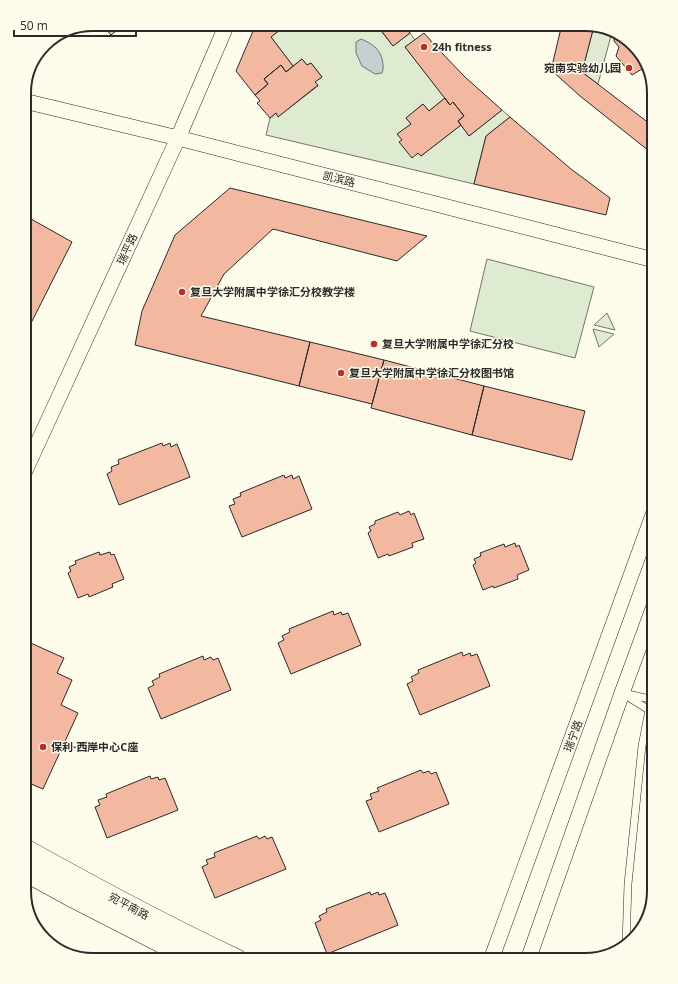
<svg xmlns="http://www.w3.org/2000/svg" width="678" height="984" viewBox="0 0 678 984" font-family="'Open Sans','Noto Sans SC',sans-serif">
<rect width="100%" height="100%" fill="#fdfbea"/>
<path fill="#deebd1" stroke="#74746e" d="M 287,24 L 379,24 L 377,26 L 393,46 L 410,33 L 415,40 L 405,47 L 445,98 L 429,111 L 423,104 L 406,118 L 411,124 L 398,134 L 421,156 L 461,125 L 469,136 L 502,110 L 510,117 L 486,136 L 474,184 L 266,135 L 270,118 L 276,113 L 279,116 L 318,86 L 315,82 L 322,77 L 311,63 L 307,65 L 302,59 L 293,66 L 271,37 Z
M 594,26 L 612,32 L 598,84 L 582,72 Z
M 487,259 L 594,287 L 575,358 L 470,331 Z
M 607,313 L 615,330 L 594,325 Z
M 593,329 L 614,334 L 599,347 Z"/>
<path fill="#c7d0d0" stroke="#74746e" d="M 361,39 C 366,41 372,44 376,48 C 382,54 385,66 382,73 L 375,74 L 362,66 L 356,53 L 356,42 Z"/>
<path fill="#f2b8a0" stroke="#2b2b2b" d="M 101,24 L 125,24 L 111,35 Z
M 256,24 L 260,24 L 261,25 L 262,24 L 287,24 L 271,37 L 293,66 L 286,72 L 281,65 L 264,79 L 268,84 L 255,95 L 236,71 Z
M 379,24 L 404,24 L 410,33 L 393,46 L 377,25 Z
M 562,24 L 590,24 L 594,26 L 582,72 L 654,127 L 654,155 L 580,96 L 551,70 Z
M 614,32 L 623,35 L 645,59 L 647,66 L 632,75 L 616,56 L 619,47 L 614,41 Z
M 424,33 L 440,51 L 465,77 L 502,110 L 469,136 L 458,121 L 464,116 L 453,102 L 450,105 L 405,47 Z
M 302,59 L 307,65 L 311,63 L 322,77 L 315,82 L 318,85 L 278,117 L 276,113 L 270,118 L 257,103 L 260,101 L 255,95 L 268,84 L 264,79 L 281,65 L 286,72 Z
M 445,98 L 450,105 L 453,102 L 464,116 L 458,121 L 461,125 L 421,156 L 418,153 L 412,158 L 399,142 L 402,140 L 397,134 L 411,124 L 406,118 L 423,104 L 429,111 Z
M 510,117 L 571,169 L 610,198 L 606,215 L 474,184 L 486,136 Z
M 230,188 L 427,236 L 397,261 L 273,229 L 224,274 L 201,316 L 310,342 L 299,386 L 135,345 L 142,311 L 175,235 Z
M 24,215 L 72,242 L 24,337 Z
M 310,342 L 384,360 L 372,404 L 299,386 Z
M 384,360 L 484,386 L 472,435 L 371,408 Z
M 24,367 L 28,369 L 24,377 Z
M 484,386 L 585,411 L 572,460 L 472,435 Z
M 162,443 L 163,446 L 170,443 L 171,447 L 177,444 L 190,477 L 119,505 L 107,474 L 112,471 L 111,467 L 119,464 L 118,460 Z
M 284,475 L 285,478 L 292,475 L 293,479 L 299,476 L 312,509 L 242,537 L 229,506 L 235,504 L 233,499 L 241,496 L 240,493 Z
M 409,511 L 411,515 L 414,513 L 424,539 L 412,543 L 413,547 L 389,556 L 388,554 L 378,558 L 368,533 L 371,531 L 369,527 L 375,524 L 375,521 L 398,512 L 400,515 Z
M 515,543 L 516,547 L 519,545 L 529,570 L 517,575 L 518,579 L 494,588 L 493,586 L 483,590 L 473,565 L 476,563 L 474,559 L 481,556 L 480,553 L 504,544 L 505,547 Z
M 99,552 L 100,555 L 110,552 L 111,555 L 114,554 L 124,579 L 112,584 L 113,587 L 89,597 L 88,594 L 78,598 L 68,573 L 71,571 L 69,567 L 76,564 L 75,561 Z
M 333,611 L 334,615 L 341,612 L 342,615 L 348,613 L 361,645 L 291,674 L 278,643 L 284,640 L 282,636 L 290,632 L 289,629 Z
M 24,640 L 64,658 L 57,673 L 72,680 L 61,705 L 78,713 L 43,789 L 24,781 Z
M 462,652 L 463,656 L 470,653 L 471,656 L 477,654 L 490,686 L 420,715 L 407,684 L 413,681 L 411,677 L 419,673 L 418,670 Z
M 203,656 L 204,660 L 211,657 L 213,660 L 218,658 L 231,690 L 161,719 L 148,688 L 154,685 L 152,681 L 160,677 L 159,674 Z
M 421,770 L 423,773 L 429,771 L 431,774 L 436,772 L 449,804 L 379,832 L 366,801 L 372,799 L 370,794 L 379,791 L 377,788 Z
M 150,776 L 151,779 L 158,777 L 159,780 L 165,778 L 178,810 L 107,838 L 95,807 L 100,805 L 98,800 L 107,797 L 106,794 Z
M 257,836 L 259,839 L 265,836 L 267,839 L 272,837 L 286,869 L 215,898 L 202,867 L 208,864 L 206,860 L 215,857 L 214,853 Z
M 370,892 L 371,895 L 378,892 L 379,895 L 385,893 L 398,925 L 327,954 L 315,923 L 321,920 L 319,916 L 327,912 L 326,909 Z"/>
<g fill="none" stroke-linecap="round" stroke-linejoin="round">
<defs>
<path id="service" d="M 622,693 L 649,710 L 642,746 L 628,884 L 626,944
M 628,694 L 654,700"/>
<path id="minor" d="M 24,101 L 178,138 L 654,260
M 24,473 L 178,138 L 227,24
M 491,960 L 654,512
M 528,960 L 622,693 L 654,606"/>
<path id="secondary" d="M 24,849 C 94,888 164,926 237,960
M 24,870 L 75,898 L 196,960"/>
</defs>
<use href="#service" stroke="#2b2b2b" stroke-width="8"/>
<use href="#minor" stroke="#2b2b2b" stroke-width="16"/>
<use href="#secondary" stroke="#2b2b2b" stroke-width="22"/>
<use href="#service" stroke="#fdfbea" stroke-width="7"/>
<use href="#minor" stroke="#fdfbea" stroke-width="15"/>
<use href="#secondary" stroke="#fdfbea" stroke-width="21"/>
</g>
<g fill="#c62828" stroke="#fdfbea" stroke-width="1.5">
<circle cx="424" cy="47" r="4"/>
<circle cx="629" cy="68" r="4"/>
<circle cx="182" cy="292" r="4"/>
<circle cx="374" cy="344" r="4"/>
<circle cx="341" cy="373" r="4"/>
<circle cx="43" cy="747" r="4"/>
</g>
<g text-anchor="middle" stroke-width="3" stroke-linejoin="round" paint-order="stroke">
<g font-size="11" font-weight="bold" fill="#2b2b2b" stroke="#fdfbea" text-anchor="start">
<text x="432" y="51">24h fitness</text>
<text x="621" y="72" text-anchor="end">宛南实验幼儿园</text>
<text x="190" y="296">复旦大学附属中学徐汇分校教学楼</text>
<text x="382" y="348">复旦大学附属中学徐汇分校</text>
<text x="349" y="377">复旦大学附属中学徐汇分校图书馆</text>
<text x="51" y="751">保利·西岸中心C座</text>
</g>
<g font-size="11" fill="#2b2b2b" stroke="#fdfbea">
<text transform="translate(339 179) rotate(14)" y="4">凯滨路</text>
<text transform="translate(127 249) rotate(-65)" y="4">瑞平路</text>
<text transform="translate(573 736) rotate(-70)" y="4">瑞宁路</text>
<text transform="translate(129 906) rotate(28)" y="4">宛平南路</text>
</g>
</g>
<path d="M0 0H678V984H0ZM93 31H585A62 62 0 0 1 647 93V891A62 62 0 0 1 585 953H93A62 62 0 0 1 31 891V93A62 62 0 0 1 93 31Z" fill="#fdfbea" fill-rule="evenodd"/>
<path fill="none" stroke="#2b2b2b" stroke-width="2" d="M93 31H585A62 62 0 0 1 647 93V891A62 62 0 0 1 585 953H93A62 62 0 0 1 31 891V93A62 62 0 0 1 93 31Z"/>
<path d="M14 30v6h122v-6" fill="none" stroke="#2b2b2b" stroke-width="2"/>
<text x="20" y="30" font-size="12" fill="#2b2b2b" stroke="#fdfbea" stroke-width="3" paint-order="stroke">50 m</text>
</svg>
